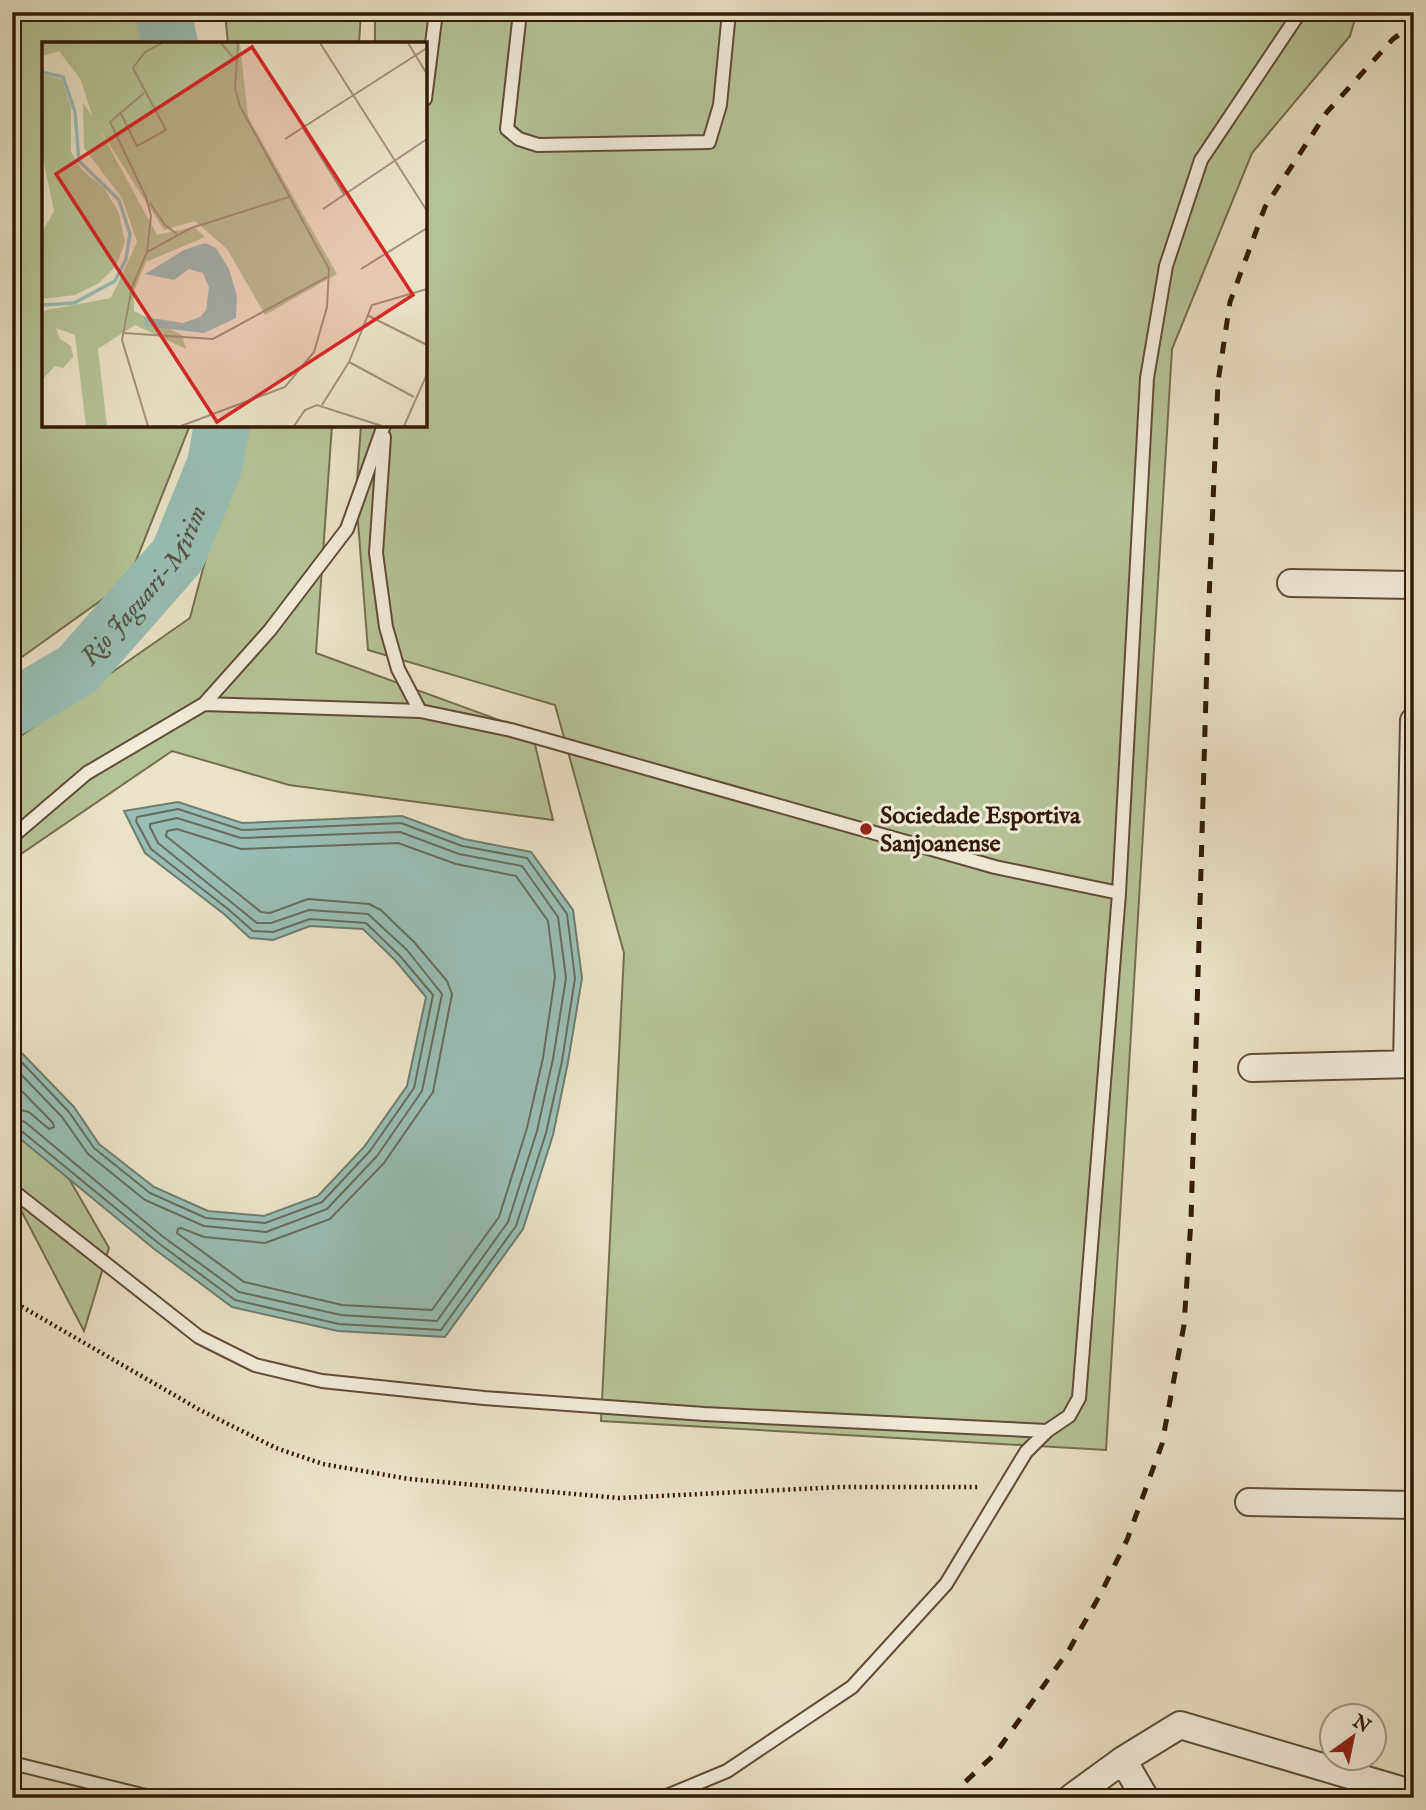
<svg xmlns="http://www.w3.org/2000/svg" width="1426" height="1810" viewBox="0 0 1426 1810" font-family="'IM FELL English',serif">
<rect width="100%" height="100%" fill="#eae3c7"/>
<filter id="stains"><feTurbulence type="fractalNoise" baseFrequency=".00286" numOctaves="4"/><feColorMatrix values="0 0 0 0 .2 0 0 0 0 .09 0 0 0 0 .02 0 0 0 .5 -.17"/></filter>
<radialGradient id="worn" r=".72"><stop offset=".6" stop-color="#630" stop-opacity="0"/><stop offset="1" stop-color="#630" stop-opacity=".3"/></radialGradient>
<path fill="#b5c497" stroke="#746e4e" stroke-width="2" d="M 12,12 L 147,12 L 147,44 L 44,44 L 44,425 L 190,425 L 128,581 L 12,664 Z
M 225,12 L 361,12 L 359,44 L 228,44 Z
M 375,12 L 1357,12 L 1350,36 L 1252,153 L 1172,349 L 1106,1450 L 601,1421 L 624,953 L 555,705 L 368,650 L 356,496 L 361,425 L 425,425 L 425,44 L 375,44 Z
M 241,425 L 332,425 L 316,653 L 532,732 L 553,820 L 289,785 L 172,751 L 12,860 L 12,742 L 190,618 Z
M 12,1080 L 109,1248 L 84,1331 L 12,1193 Z"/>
<path fill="#98beb5" stroke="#707c6f" stroke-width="2" d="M 178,802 L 242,823 L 402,816 L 464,839 L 531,852 L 573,910 L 582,978 L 568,1062 L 553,1135 L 523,1229 L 445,1337 L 338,1331 L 232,1307 L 153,1248 L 12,1132 L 12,1043 L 74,1107 L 99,1144 L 154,1187 L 208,1211 L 264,1216 L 318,1196 L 364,1147 L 407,1086 L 426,997 L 395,960 L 363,929 L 310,926 L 273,940 L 250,938 L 224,914 L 145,853 L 124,811 Z"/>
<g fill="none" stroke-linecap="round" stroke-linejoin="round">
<path stroke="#666c5e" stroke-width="2" d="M 177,829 L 241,849 L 398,843 L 456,864 L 516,876 L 548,921 L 555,977 L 543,1058 L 527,1128 L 499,1217 L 432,1310 L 342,1305 L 244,1282 L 177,1233 L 178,1229 L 181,1228 L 204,1237 L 265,1243 L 330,1219 L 384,1163 L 433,1092 L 452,994 L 447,981 L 415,943 L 381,910 L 369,904 L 308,899 L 270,913 L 261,912 L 166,836 L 167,831 Z
M 12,1052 L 69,1112 L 94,1148 L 150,1193 L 206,1218 L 265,1223 L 322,1202 L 370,1151 L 414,1088 L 433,995 L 400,956 L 366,923 L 310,919 L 273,932 L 253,931 L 228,909 L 151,849 L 136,821 L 137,817 L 178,809 L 242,830 L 401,823 L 462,846 L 527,858 L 567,914 L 575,978 L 562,1061 L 546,1133 L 516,1226 L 441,1330 L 339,1324 L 235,1300 L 157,1242 L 19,1129 L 12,1127
M 12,1065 L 62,1117 L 88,1154 L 145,1200 L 204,1226 L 266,1232 L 327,1209 L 377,1156 L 422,1091 L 442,994 L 407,950 L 368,914 L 309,910 L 271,923 L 257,923 L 158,843 L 150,827 L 150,824 L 177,818 L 241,838 L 400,832 L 459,854 L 522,866 L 558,917 L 566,978 L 553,1059 L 537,1131 L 508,1222 L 437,1321 L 341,1315 L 239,1292 L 162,1236 L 25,1122 L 12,1118
M 12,1081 L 53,1123 L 54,1127 L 49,1129 L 29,1112 L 12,1108"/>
<g stroke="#98beb5" stroke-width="56">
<path d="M 163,12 L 170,44"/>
<path id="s1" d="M 12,708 L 77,670 L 178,555 L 215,464 L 222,425"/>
</g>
<defs>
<path id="service" d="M 520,12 L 507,129 L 519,139 L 538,145 L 709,142 L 720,105 L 729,12
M 425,99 L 436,12
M 384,437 L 376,553 L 386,627 L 398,669 L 420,711
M 204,704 L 270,630 L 347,529 L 384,425
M 12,837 L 87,773 L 204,704 L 420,711 L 511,730 L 995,867 L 1119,893
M 12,1190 L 199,1337 L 255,1365 L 322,1381 L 484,1398 L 704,1414 L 1047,1431
M 12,1763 L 154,1798
M 662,1798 L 727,1771 L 852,1687 L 946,1584 L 1026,1452 L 1047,1431 L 1069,1416 L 1079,1398 L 1119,893 L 1147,378 L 1166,266 L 1201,160 L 1300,12"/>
<path id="minor" d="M 1291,583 L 1414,585
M 1407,1064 L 1414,721
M 1252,1068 L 1414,1064
M 1249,1502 L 1414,1505
M 1123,1760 L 1145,1798
M 1071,1798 L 1123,1760 L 1180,1725 L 1414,1794"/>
</defs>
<use href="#service" stroke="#614c36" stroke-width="16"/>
<use href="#minor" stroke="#614c36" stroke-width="30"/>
<path stroke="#331906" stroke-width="4.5" stroke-dasharray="2 3.5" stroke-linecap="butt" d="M 12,1301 L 200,1410 L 276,1448 L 323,1464 L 409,1479 L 619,1498 L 841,1487 L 980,1487"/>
<use href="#service" stroke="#f1eddb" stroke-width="12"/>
<use href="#minor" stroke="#f1eddb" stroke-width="26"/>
<path stroke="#331906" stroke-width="5" stroke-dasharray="12 12" stroke-linecap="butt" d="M 948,1798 L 995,1754 L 1069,1650 L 1101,1593 L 1127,1540 L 1162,1444 L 1184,1325 L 1191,1220 L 1208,624 L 1218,382 L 1230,302 L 1265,207 L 1327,112 L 1393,39 L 1414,24"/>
</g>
<circle fill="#8f2418" stroke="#f1eddb" stroke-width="2.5" cx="866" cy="829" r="7"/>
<g text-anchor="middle" stroke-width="6" stroke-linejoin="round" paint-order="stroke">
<g font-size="24" font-weight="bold" fill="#331906" stroke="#f1eddb" text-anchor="start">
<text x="880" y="823">Sociedade Esportiva<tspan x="880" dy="28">Sanjoanense</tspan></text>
</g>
<g font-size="26" font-style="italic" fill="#565343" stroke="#f1eddb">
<text dy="9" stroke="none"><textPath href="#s1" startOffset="184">Rio Jaguari-Mirim</textPath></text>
</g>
</g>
<g transform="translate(42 42)">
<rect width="385" height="385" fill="#eae3c7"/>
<path d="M 0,1 L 198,1 L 206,75 L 295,232 L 223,273 L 185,207 L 153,179 L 122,188 L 58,88 L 115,193 L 152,185 L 163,195 L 104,220 L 92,249 L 92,269 L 140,293 L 144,307 L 93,283 L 56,307 L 65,384 L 44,384 L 33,293 L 14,286 L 18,297 L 29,304 L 31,315 L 21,326 L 13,324 L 0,338 L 0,269 L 69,256 L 95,200 L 80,156 L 42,106 L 41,61 L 50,74 L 39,38 L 17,9 L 0,14 ZM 5,33 L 20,38 L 29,66 L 29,110 L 40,128 L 62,146 L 77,171 L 83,200 L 74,224 L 57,241 L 33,253 L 0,257 L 0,190 L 12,169 L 0,112 L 0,34 Z" fill="#b5c497"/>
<path d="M 163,201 L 174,206 L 187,227 L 195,254 L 194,276 L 162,291 L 102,284 L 103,275 L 141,281 L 158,275 L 164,268 L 167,245 L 161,231 L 147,227 L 132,238 L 103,232 L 142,208 Z" fill="#98beb5"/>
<path fill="none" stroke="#98beb5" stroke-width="3.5" d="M 0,30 L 21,35 L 33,70 L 37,119 L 77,158 L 88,192 L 84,217 L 73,239 L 32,261 L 0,263"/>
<path fill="none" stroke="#a1927a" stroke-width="2" d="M 179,1 L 193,18M 278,1 L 385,169M 366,1 L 385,32M 102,51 L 68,80 L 104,155 L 109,174 L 105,210M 78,70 L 95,104 L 124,88 L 91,26 L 103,10 L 120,1M 261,86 L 302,152M 243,97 L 385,6M 108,161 L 123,183 L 135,192M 281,167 L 385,97M 319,227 L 385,186M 325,273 L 385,303M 82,291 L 171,297 L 285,235M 307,320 L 372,355M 280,363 L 307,320 L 330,263 L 385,247M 106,384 L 80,298 L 90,245 L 105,210 L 149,186 L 247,155M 139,384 L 243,345 L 272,310 L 285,265 L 287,227 L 198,64 L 193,47 L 196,1M 252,384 L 263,368 L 275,363 L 340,384M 362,384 L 385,332"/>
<path fill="#d62828" fill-opacity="0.15" stroke="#d62828" stroke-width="3.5" d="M 210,5 L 371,253 L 175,380 L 14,132 Z"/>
<rect width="385" height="385" fill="none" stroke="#331906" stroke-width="3.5"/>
</g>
<rect width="1426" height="1810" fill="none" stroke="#eae3c7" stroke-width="42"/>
<rect x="14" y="14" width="1398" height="1782" fill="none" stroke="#331906" stroke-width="3.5"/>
<rect x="21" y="21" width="1384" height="1768" fill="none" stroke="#331906" stroke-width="2"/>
<g transform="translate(1353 1737) rotate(33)"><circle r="33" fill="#f1eddb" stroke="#a59886" stroke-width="2"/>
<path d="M0-5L12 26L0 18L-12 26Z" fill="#8f2418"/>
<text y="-10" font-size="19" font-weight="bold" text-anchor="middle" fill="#331906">N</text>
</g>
<rect width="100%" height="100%" filter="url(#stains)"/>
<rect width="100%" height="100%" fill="url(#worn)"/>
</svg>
